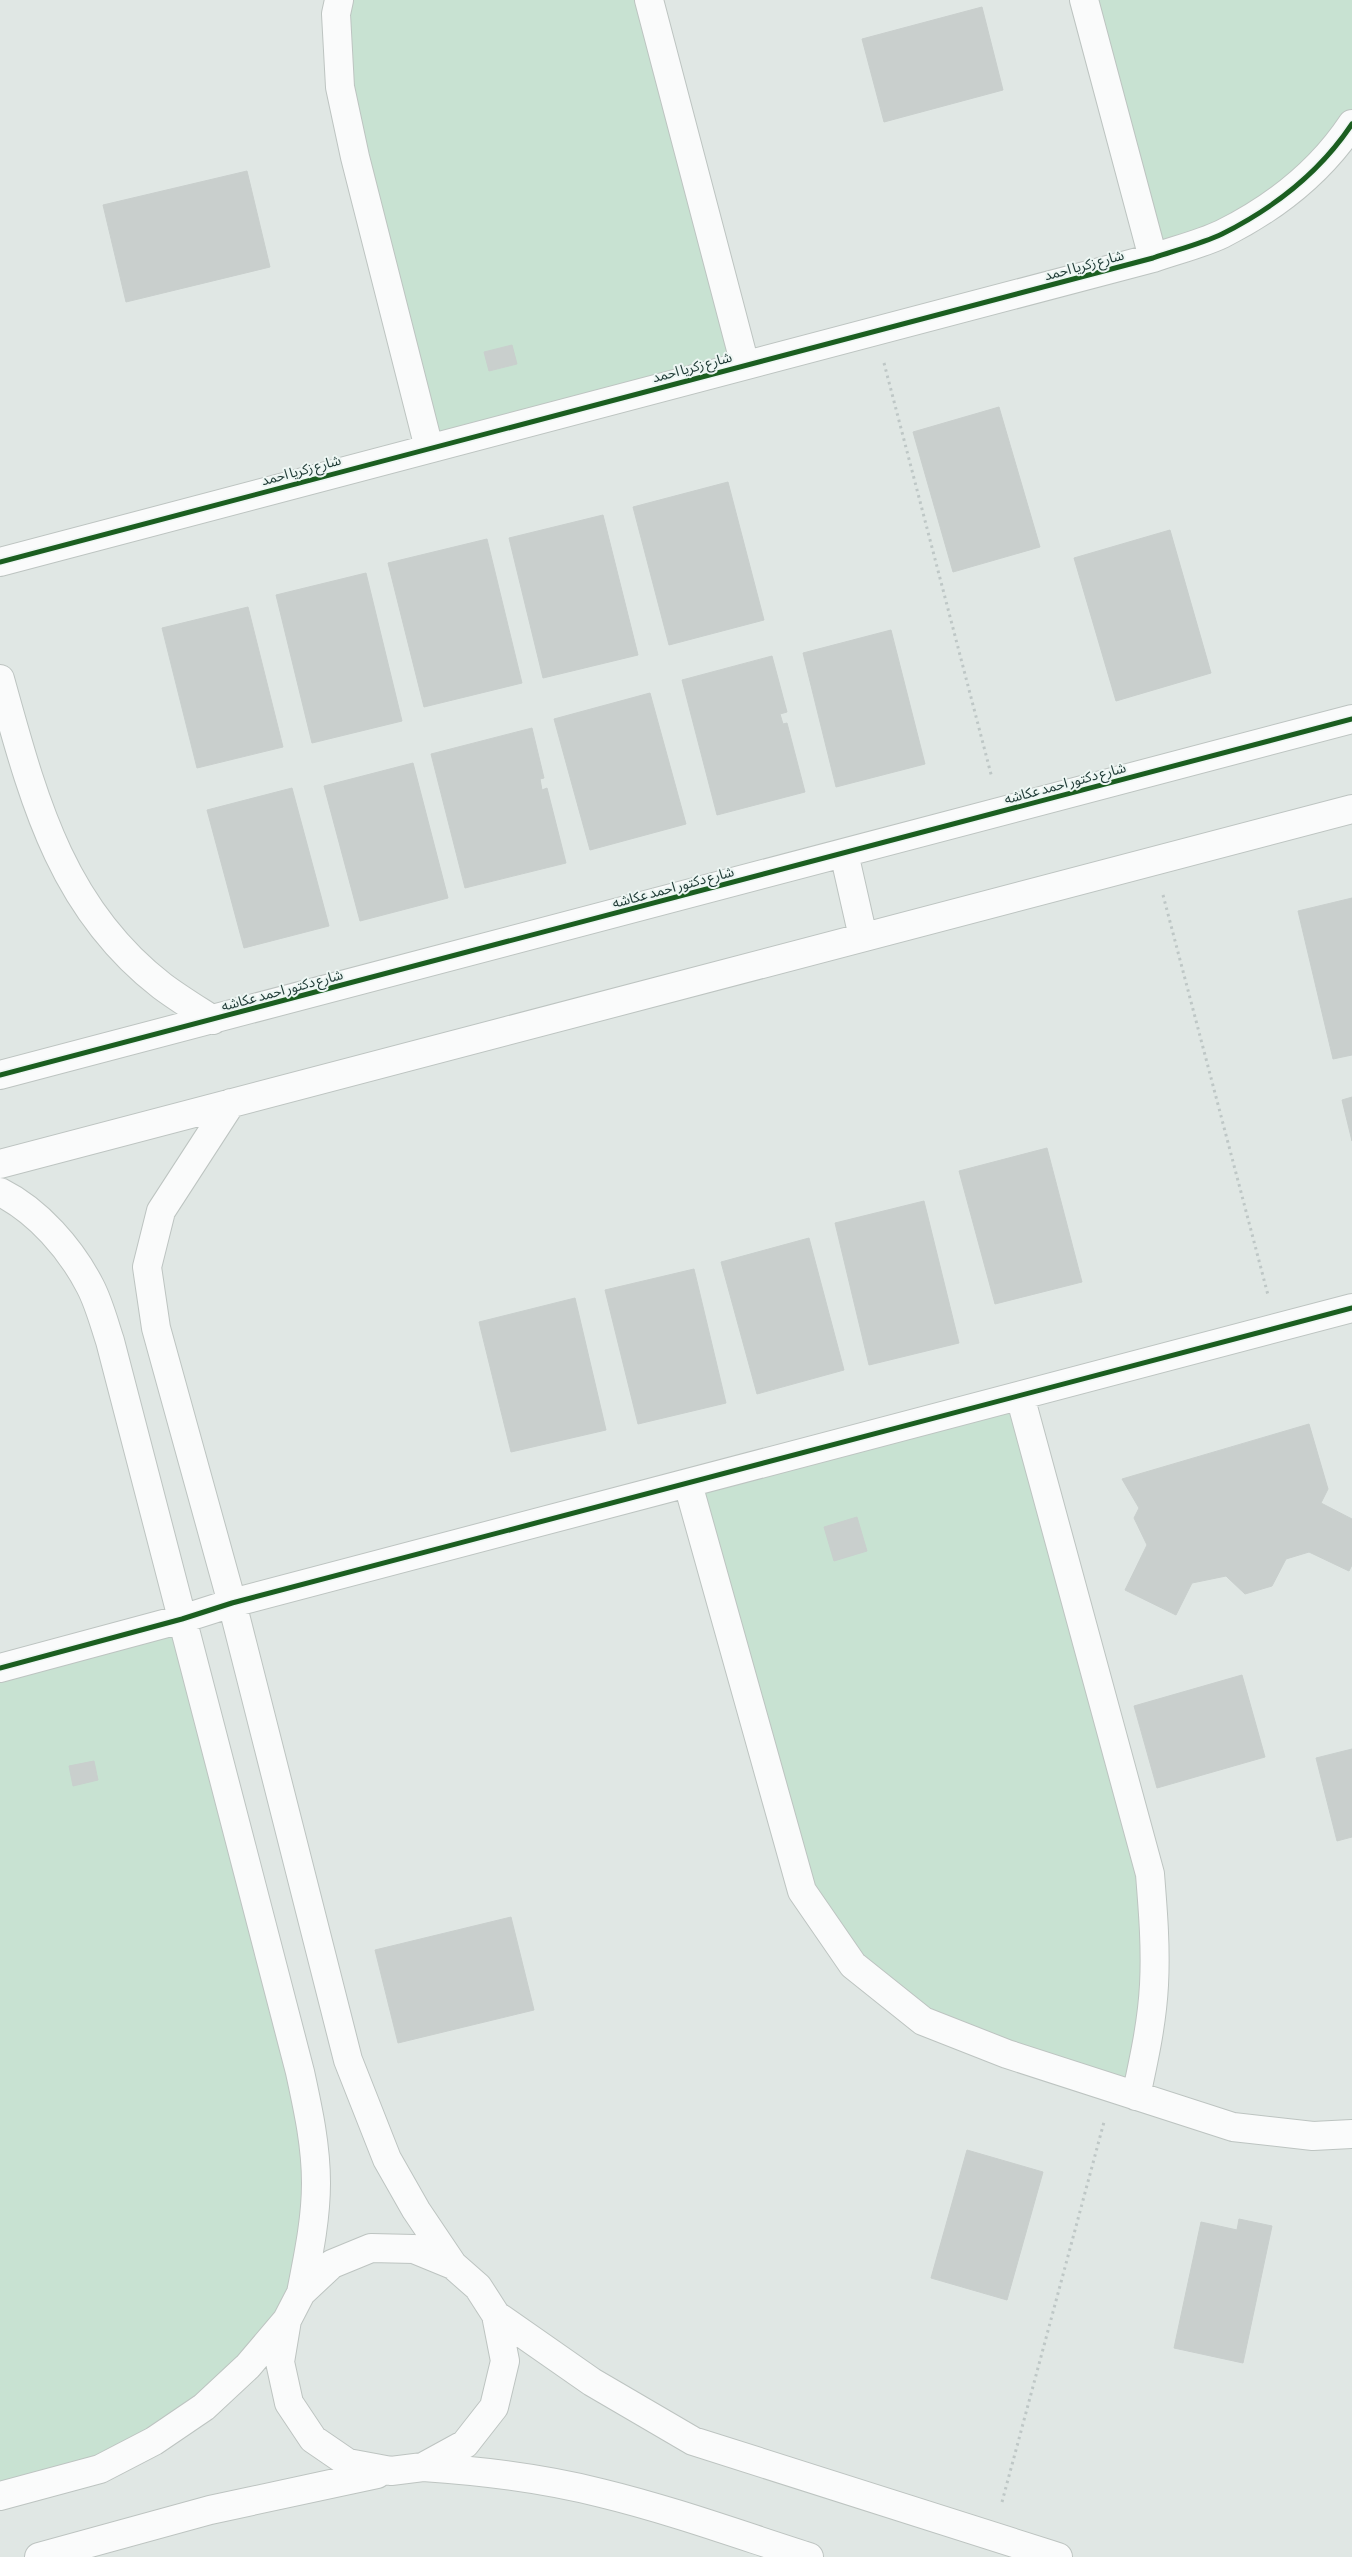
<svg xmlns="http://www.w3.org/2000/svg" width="1352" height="2557" viewBox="0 0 1352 2557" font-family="'Asap Condensed','Noto Sans Arabic',sans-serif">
<rect width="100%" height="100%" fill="#e0e7e4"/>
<path fill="#c8e2d2" d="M 339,0 L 649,0 L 745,365 L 429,448 L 355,157 Z
M 1084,0 L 1352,0 L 1352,124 L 1283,198 L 1153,258 Z
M 1020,1396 L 1150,1874 L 1136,2096 L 923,2021 L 802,1891 L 688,1484 Z
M 182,1619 L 312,2127 L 301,2293 L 154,2441 L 0,2496 L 0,1668 Z"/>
<path fill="#c9cfcd" stroke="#c9cfcd" d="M 982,7 L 1003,90 L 884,122 L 862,39 Z
M 247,171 L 270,267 L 126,302 L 103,205 Z
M 512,345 L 517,364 L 489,371 L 484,352 Z
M 999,407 L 1040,547 L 953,572 L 913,432 Z
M 728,482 L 764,620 L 669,645 L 633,507 Z
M 603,515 L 638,655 L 543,678 L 509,538 Z
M 1170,530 L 1211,673 L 1116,701 L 1074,558 Z
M 487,539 L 522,683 L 424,707 L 388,563 Z
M 366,573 L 402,721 L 312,743 L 276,595 Z
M 248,607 L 283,747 L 197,768 L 162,628 Z
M 891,630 L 925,764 L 836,787 L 803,653 Z
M 772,656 L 787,712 L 780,714 L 783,724 L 787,723 L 805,792 L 717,815 L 682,680 Z
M 650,693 L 686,824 L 590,850 L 554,719 Z
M 532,728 L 544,778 L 540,779 L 542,790 L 547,788 L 566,863 L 465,888 L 431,754 Z
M 413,763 L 448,898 L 360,921 L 324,786 Z
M 292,788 L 329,926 L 244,948 L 207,810 Z
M 1352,898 L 1352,1055 L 1333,1059 L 1298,911 Z
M 1352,1097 L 1352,1141 L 1342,1100 Z
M 1047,1148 L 1082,1282 L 995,1304 L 959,1171 Z
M 924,1201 L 959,1343 L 869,1365 L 835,1223 Z
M 809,1238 L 844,1370 L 757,1394 L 721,1262 Z
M 694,1269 L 726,1403 L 638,1424 L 605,1290 Z
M 575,1298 L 606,1430 L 511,1452 L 479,1322 Z
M 1309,1424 L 1328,1489 L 1321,1503 L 1352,1519 L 1352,1565 L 1349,1571 L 1309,1552 L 1286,1559 L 1272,1586 L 1245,1594 L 1226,1576 L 1192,1583 L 1176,1615 L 1125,1590 L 1147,1545 L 1134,1518 L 1139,1508 L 1122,1479 Z
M 857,1517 L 867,1551 L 834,1561 L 824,1527 Z
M 1242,1675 L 1265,1757 L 1157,1788 L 1134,1706 Z
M 1352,1749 L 1352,1837 L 1337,1841 L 1316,1758 Z
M 94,1761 L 98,1780 L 73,1786 L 69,1766 Z
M 511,1917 L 534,2010 L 398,2043 L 375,1950 Z
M 967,2150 L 1043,2172 L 1007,2300 L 931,2278 Z
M 1239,2219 L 1272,2226 L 1243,2363 L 1174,2348 L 1201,2222 L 1237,2230 Z"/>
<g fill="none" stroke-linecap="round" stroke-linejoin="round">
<defs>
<path id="minor" d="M 339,0 L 336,14 L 340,87 L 355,157 L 429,448
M 649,0 L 745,365
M 1084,0 L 1153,258
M 0,562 L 1153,258 C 1176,250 1201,244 1222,234 C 1274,208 1320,172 1352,124
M 0,679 C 33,797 60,907 162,986 C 178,998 196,1009 213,1020
M 844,853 L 863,937
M 0,1075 L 1352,719
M 231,1103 L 161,1211 L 147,1267 L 156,1328 L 232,1603 L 348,2060 L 387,2159 L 416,2210 L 453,2265
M 0,1164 L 1352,809
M 0,1192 C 38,1211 71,1249 90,1286 C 99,1303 104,1323 110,1341 L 300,2072 C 308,2109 316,2145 316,2183 C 316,2220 308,2257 301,2293
M 1020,1396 L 1150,1874 C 1153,1911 1156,1948 1154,1985 C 1152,2023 1144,2059 1136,2096
M 688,1484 L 802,1891 L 853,1965 L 923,2021 L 1007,2054 L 1233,2127 L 1313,2136 L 1352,2134
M 0,1668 L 182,1619 L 232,1603 L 1352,1308
M 496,2315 L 592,2382 L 693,2441 L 1058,2557
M 423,2467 C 483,2471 542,2478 601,2493 C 671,2510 740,2535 809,2557
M 0,2496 L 100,2469 L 154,2441 L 204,2407 L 248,2366 L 287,2320 L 301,2293 L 332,2264 L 371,2248 L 414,2249 L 453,2265 L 478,2287 L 496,2315 L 505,2361 L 494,2407 L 465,2444 L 423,2467 L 391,2471 L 348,2463 L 313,2439 L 289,2403 L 280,2362 L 287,2320
M 39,2557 L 210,2510 L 377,2474"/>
</defs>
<use href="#minor" stroke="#bdc4c1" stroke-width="30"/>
<path stroke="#bec7c6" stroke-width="3" stroke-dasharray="2.5 4" stroke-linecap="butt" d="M 884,363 L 992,778
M 1163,895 L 1268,1295
M 1002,2502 L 1104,2122"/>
<use href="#minor" stroke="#fafbfb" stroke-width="28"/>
<defs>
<path id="cycleway" d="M 0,562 L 1153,258 C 1176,250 1201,244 1222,234 C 1274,208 1320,172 1352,124
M 0,1075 L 1352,719
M 0,1668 L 182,1619 L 232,1603 L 1352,1308"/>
</defs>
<use href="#cycleway" stroke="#edf6f3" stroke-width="8"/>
<use href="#cycleway" stroke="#1b5e20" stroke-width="5"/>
</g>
<g text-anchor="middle" stroke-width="4" stroke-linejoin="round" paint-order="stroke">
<g font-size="14" fill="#1e3a35" stroke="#edf6f3">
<text transform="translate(1084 265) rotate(-15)" y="5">شارع زكريا احمد</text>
<text transform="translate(692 367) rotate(-15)" y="5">شارع زكريا احمد</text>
<text transform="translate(301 470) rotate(-15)" y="5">شارع زكريا احمد</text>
<text transform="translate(1065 783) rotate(-15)" y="5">شارع دكتور احمد عكاشه</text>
<text transform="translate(673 887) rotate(-15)" y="5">شارع دكتور احمد عكاشه</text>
<text transform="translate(282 990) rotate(-15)" y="5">شارع دكتور احمد عكاشه</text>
</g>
</g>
</svg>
